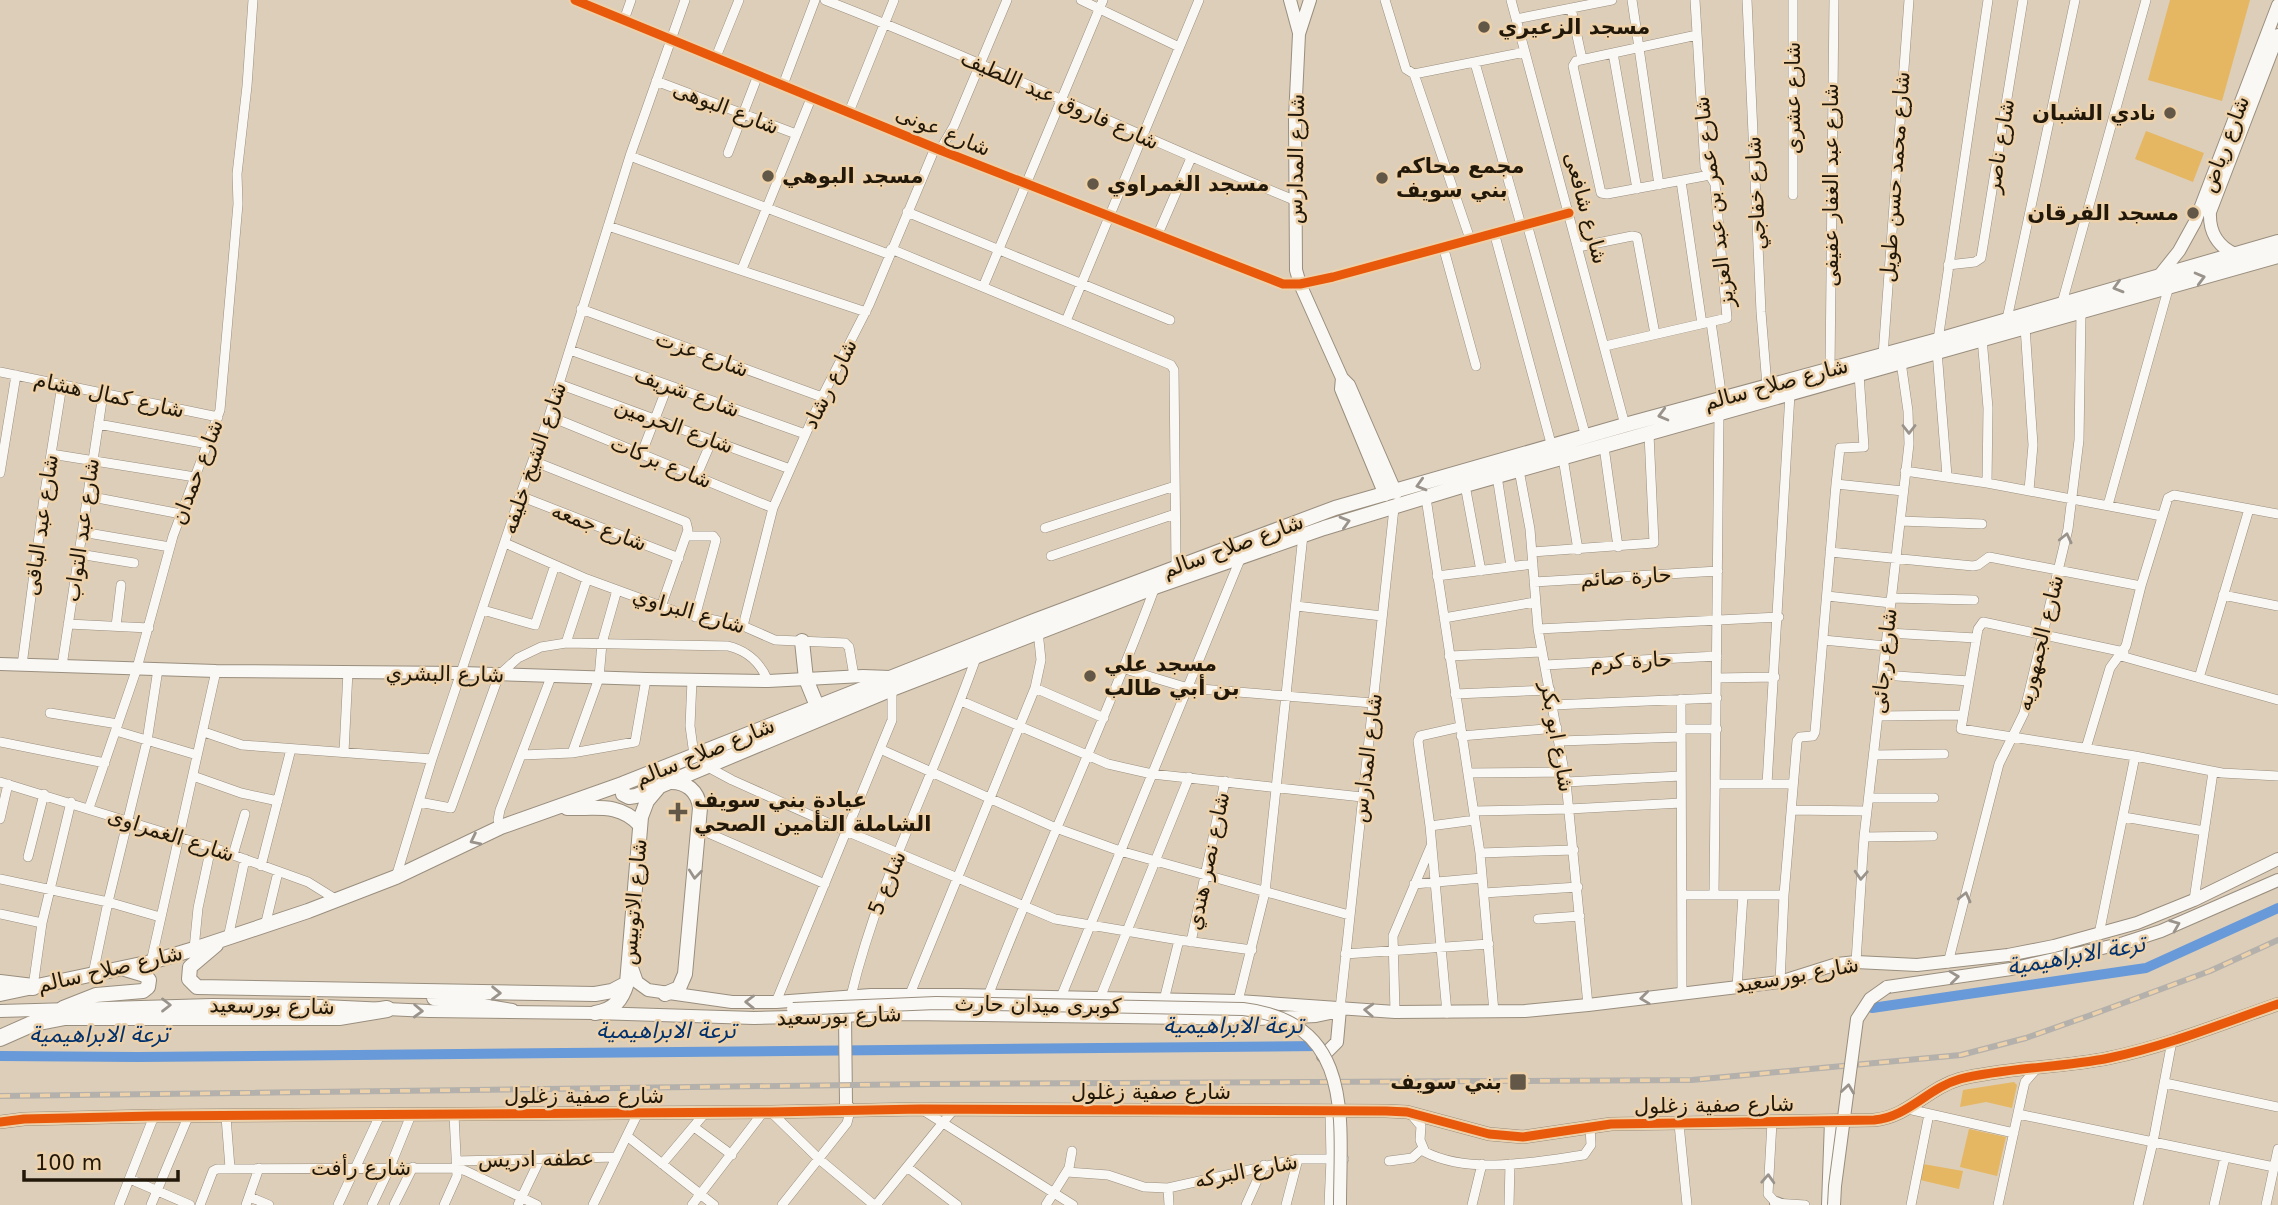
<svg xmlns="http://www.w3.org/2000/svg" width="2278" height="1205" viewBox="0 0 2278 1205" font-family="'DejaVu Sans','Noto Sans Arabic',sans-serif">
<rect width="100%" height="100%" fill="#ddceb9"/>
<path fill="#e5b762" d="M 2170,0 L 2250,0 L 2222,101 L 2148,80 Z
M 2146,131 L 2204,153 L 2193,182 L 2135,159 Z
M 2014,1082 L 2017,1085 L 2012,1108 L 1986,1102 L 1960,1107 L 1963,1090 Z
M 1969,1129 L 2006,1137 L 1997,1176 L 1960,1167 Z
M 1923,1164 L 1963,1171 L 1959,1189 L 1920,1180 Z"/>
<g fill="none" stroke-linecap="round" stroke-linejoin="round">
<path stroke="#6899d8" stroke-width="10" d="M 1872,1008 L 2146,968 L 2278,908
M 0,1056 L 138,1057 L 1320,1046"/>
<defs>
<path id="street" d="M 575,0 L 940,150 L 1283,284 L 1300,284 L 1333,277 L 1569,213
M 825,0 C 983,61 1137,136 1294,200
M 1081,0 L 1179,47
M 1385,0 L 1406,69 L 1414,74
M 1511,0 L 1625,425
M 1632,0 L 1659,185
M 1747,0 L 1761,312 L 1767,386
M 1571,8 L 1582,59
M 1516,19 L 1612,0
M 624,20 L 631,0
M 1697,35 L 1576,61 L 1573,66 L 1601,193 L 1607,194 L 1710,175
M 1613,53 L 1637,189
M 716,57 L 739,0
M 1475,63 L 1521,225
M 656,81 L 796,134
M 783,85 L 815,0
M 849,112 L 894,0
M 940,150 L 954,126 L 1007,0
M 728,153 L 758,75
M 630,156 L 888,254
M 1681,181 L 1702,324
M 1793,195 L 1793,0
M 907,212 L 1170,320
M 1527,224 L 1586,437
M 608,226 L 866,312
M 1494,232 L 1552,447
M 1158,234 L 1191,158
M 1470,239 L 1414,74 L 1525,52
M 1443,246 L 1476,366
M 1578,247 L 1632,236 L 1637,237 L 1655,334
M 891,249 L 1171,365 L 1174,370 L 1176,567
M 1948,265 L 1975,262 L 1981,258 L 2023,0
M 742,269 L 812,96
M 983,287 L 1103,0
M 2062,303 L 2146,0
M 581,309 L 822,397
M 2007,319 L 2075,0
M 1066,321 L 1199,0
M 1711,322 L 1722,399
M 2025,327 L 2033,445 L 2029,490
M 1982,338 L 1988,408 L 1987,483
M 1938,340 L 1988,0
M 1605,346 L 1727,318 L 1715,184 L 1705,167 L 1695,0
M 570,350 L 805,434
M 1937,351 L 1947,476
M 1883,355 L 1909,0
M 1830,369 L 1834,0
M 0,372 L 218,417
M 559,384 L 790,469
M 549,416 L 773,508
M 98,424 L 208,444
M 1604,447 L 1618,547
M 51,454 L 195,477
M 641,455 L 668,385
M 1563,458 L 1578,550
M 533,461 L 686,522 L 688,530 L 661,607
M 1519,470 L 1530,529 L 1538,629 L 1566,782 L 1588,1005
M 1905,471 L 1987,483 L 2162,516
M 0,473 L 16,375
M 1497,476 L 1511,566
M 696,477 L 712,440
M 1836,484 L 1840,448 L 1864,447 L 1859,374
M 1465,485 L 1481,571
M 87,496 L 181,514
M 520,496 L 679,558
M 1426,498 L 1480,853 L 1494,1012
M 2108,505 L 2169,286
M 1900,521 L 1982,524
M 1045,528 L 1175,486
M 82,532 L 170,547
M 686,536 L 713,536 L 716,540 L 695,617
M 505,543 L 587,579 L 680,613 L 743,626 L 775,640 L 845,643 L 849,647 L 854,676
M 1532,552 L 1654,543 L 1649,434
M 1830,552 L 1973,566 L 1978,565 L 1989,557 L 2141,586
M 79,554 L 134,563
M 1051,556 L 1175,514
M 1437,576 L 1533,564
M 1534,582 L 1718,571
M 2223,595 L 2278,606
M 1827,596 L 1891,603
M 1891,598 L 1974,600
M 1296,606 L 1382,616
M 483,610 L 535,625 L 555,565
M 1444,618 L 1535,602
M 68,624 L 149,628
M 116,626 L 121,585
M 743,626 L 773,508 L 822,397 L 869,305 L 935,148
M 1538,629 L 1779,617
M 1888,633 L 1976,638
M 1823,640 L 1886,646
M 566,643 L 587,579
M 2124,652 L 1983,622 L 1978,629 L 1961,729 L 2135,756 L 2222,773 L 2278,776
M 1449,656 L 1542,652
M 2121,656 L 2278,700
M 22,665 L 44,498 L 62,385
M 1545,665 L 1717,656
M 62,666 L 103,394
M 1125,669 L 1188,688 L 1373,703
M 1883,675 L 1969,681
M 1717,678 L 1775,677
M 2199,678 L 2249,509
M 692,680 L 690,726 L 694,755
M 1035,688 L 1104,718
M 1455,694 L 1550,690
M 1681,699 L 1682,994
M 961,701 L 1108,764 L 1152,774 L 1362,797
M 1553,705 L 1717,698
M 50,713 L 118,724
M 1879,716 L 1963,715
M 1681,729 L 1717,729
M 116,731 L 197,755
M 204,732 L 242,745 L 432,759
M 1461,736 L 1557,728
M 1560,741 L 1681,737
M 0,742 L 105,763
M 2086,748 L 2110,668 L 2126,646 L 2141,586 L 2168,498 L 2174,495 L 2278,514
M 880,749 L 1056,828 L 1120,851 L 1349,915
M 344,752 L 348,671
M 572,753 L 599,678 L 602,643 L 617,590
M 522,755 L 572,753 L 635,742 L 646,679
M 1874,755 L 1944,754
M 706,766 L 732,780 L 846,831 L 1055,919 L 1179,940 L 1252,950
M 1468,773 L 1565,772
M 193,776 L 241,793 L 278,801
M 0,782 L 211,847 L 308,882 L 337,900
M 1566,782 L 1681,776
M 1716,784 L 1793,784
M 1767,784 L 1790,394
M 1869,798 L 1934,798
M 419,802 L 451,808 L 499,675 L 518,658 L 541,647 L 566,643 L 728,646 C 748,651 760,662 768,681
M 89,808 L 137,668 L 173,536 L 220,410 L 238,204 L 237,174 L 247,86 L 253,0
M 1791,810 L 1867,811
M 1474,811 L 1569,809 L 1681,803
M 2124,817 L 2204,831
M 0,819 L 8,784
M 1430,826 L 1475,820
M 501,827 L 498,820 L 500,810 L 551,677
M 699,829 L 825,884
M 1864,837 L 1933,836
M 1480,853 L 1574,850
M 233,855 L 245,814
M 28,857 L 44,794
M 261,866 L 291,749
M 396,877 L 432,759 L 520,496 L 549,416 L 630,156 L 685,0
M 0,879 L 108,902 L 160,917
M 1414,884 L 1482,878
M 1484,893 L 1578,887
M 1683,895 L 1784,895
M 1714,895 L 1719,413
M 2194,900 L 2213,772
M 0,914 L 42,923
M 1538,919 L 1580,916
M 265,926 L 278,872
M 2099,934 L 2135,756
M 228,938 L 245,859
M 1191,942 L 1225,781
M 194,949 L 198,908 L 211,847
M 1345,954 L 1489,944
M 151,962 L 216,671
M 1856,962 L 1864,837 L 1909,444 L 1908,411 L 1901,362
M 1948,963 L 1999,764 L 2024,713 L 2068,529 L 2079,440 L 2081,312
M 93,974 L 108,902 L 147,741 L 158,669
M 1780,982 L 1784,895 L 1797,741 L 1800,737 L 1813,736 L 1815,732 L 1836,484 L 1903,491
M 33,987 L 42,923 L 71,802
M 1737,987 L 1743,895
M 910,994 L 1035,688 L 1041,660 L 1038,631
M 851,996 C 879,878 937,770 977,655
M 988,996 C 1041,858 1104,725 1155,587
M 1061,997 L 1241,557
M 1100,998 L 1189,777
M 1164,1000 L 1179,940
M 1238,1001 L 1265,892 L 1303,535
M 776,1002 L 892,720 L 892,689
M 1340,1009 L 1394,508
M 1395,1012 L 1393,936 L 1431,846
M 1447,1013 L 1430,826 L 1418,741 L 1420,736 L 1460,727
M 2165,1083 L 2278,1107
M 921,1109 L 1073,1205
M 1908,1109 L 2014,1133
M 771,1112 L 819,1159 L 874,1205
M 1411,1114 L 1421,1126 L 1420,1140 L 1425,1152 C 1470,1175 1536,1162 1584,1155 L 1591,1145 L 1590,1126
M 2018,1114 L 2274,1167
M 226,1117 L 230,1168
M 1772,1122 L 1768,1194 L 1776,1203 L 1805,1205
M 1679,1124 L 1687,1205
M 694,1127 L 732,1155
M 627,1136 L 714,1205
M 456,1161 L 616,1157
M 1389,1161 L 1412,1158 L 1422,1149
M 662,1164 L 705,1113
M 907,1167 L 957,1205
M 1067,1172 L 1108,1175 L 1144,1187 L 1168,1188 L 1298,1159 L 1344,1159
M 130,1179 L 190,1205
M 1168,1188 L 1169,1205
M 250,1197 L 269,1205
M 119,1205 L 154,1116
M 151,1205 L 188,1117
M 200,1205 L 213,1171 L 217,1169 L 457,1168 L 466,1171 L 537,1205
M 246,1205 L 259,1168
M 338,1205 L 380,1115
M 372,1205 L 390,1167 L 411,1115
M 394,1205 L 413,1167
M 444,1205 L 457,1176 L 454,1115
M 518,1205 L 540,1159
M 593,1205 L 638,1113
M 692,1205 L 764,1111
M 782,1205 L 847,1123 L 850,1111
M 876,1205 L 954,1109
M 1046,1205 L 1069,1168 L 1072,1151
M 1246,1205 L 1264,1165
M 1286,1205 L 1298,1159
M 1329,1205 L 1331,1159 L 1330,1110
M 1472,1205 L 1482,1164
M 1509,1205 L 1510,1164
M 1911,1205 L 1929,1114
M 1998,1205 L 2023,1090 L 2025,1082 L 2038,1067
M 2138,1205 L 2153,1142 L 2172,1041
M 2214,1205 L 2225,1157
M 2266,1205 L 2278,1149"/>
<path id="secondary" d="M 1290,0 L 1299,33
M 1310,0 L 1299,34 L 1295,118 L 1296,270 L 1300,284 L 1342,378 L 1349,385 L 1396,493
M 2235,254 C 2217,246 2209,231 2210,212 L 2278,35
M 2159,276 L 2179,251 L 2195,222 L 2278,5
M 1342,378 L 1341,389 L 1385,495
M 0,664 L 216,671 L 461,673 L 646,679 L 768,681 L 863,676 L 890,677
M 630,962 L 637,982 L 648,990 L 732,1002 L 776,1002 L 871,995 L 962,995 L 1238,1001 L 1395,1012 L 1525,1011 L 1588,1005 L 1780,982 L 1837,964 L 1856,962 L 1917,965 L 2008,955 L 2054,946 L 2137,923 L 2194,900 L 2278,859
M 1887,987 L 2011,969 L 2124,943 L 2161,931 L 2278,880
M 0,1011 L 212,1005 L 323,1006 L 429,1011 L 595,1013 L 754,1018 L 910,1014 L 1257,1019 L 1316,1016 L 1335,1012
M 845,1016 L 846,1104 L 850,1111
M 1323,1056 L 1337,1042 L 1340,1009
M 0,1122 L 24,1119 L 154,1116 L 771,1112 L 921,1109 L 1386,1111 L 1407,1112 L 1489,1134 L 1523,1137 L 1611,1124 L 1874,1120 C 1908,1117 1928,1088 1960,1079 C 2009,1067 2060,1068 2109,1058 C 2167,1046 2223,1023 2278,1004
M 1776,1203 L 1781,1205
M 1828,1205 L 1831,1121"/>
<path id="primary" d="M 802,641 L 806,679 L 817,706
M 622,784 L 623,794 L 629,797 L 636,796 L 892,689 L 1155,587 L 1324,528 L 1465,485 L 2278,256
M 567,808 C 595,809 619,802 640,825
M 216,945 L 190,967 L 189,979 L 197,987 L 595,994 L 612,991 L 627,983
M 0,994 L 151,962 L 194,949 L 308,911 L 396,877 L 501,827 L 622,784 L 1034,621 L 1335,508 L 1625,425 L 1938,340 L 2278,242
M 665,994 L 679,988 L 685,974 L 700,808 C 698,791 686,781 669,782
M 434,998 L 512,1011
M 63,1008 L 96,995 L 143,991 L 148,987 L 149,980 L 145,975 L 125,969
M 595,1013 C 614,1010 622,1000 627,983 L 641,817 L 647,801 L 658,788"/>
<path id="highway" d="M 0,983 L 33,987
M 0,1038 L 34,1023 L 65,1017 L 339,1017 L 387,1009"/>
</defs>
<use href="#street" stroke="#998e7e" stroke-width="10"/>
<use href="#secondary" stroke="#998e7e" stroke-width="14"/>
<use href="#primary" stroke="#998e7e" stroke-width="16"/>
<use href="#highway" stroke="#998e7e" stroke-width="18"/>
<use href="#street" stroke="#faf8f4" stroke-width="9"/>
<use href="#secondary" stroke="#faf8f4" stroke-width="12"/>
<use href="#primary" stroke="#faf8f4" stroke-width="14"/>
<use href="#highway" stroke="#faf8f4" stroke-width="16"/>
<defs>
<path id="rail" d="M 0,1096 L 927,1084 L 1692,1080 L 1961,1055 L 2026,1038 L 2091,1015 L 2210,971 L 2278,940"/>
</defs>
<use href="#rail" stroke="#b4b0ab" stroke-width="6"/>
<use href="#rail" stroke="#ecd1aa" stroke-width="3.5" stroke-dasharray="10" stroke-linecap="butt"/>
<defs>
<path id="secondary-bridge" d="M 793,1009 L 936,1003 L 1243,1009 C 1356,1022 1340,1121 1340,1205
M 1834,1205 L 1835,1186 L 1857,1019 L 1870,999 L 1887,987"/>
</defs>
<use href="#secondary-bridge" stroke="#998e7e" stroke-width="14" stroke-linecap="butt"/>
<use href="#secondary-bridge" stroke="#faf8f4" stroke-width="12"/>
<defs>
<path id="cycleway" d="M 575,0 L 940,150 L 1283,284 L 1300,284 L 1333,277 L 1569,213
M 0,1122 L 24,1119 L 154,1116 L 771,1112 L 921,1109 L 1386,1111 L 1407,1112 L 1489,1134 L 1523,1137 L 1611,1124 L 1874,1120 C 1908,1117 1928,1088 1960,1079 C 2009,1067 2060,1068 2109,1058 C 2167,1046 2223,1023 2278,1004"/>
</defs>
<use href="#cycleway" stroke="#ecd1aa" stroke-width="13"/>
<use href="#cycleway" stroke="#e8590c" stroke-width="9"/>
</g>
<defs><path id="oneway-chevron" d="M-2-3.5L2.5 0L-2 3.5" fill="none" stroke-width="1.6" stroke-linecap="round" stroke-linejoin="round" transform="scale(1.75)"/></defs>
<g stroke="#99938b">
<use href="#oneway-chevron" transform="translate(2200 278) rotate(-15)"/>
<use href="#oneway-chevron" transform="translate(2118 287) rotate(164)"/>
<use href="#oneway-chevron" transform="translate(1663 415) rotate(165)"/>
<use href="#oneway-chevron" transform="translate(1909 429) rotate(90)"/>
<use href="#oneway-chevron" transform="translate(1421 485) rotate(164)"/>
<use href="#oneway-chevron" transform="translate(1345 522) rotate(-16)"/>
<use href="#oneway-chevron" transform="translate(2066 538) rotate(-77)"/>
<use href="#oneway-chevron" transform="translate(475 840) rotate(154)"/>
<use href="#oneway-chevron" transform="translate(695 874) rotate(96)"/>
<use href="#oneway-chevron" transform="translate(1861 875) rotate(93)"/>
<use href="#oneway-chevron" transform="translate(1965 897) rotate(-76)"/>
<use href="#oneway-chevron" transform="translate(2175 925) rotate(-22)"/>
<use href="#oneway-chevron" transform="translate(1954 977) rotate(-7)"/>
<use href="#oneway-chevron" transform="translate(496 993) rotate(1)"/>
<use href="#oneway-chevron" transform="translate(1645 998) rotate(173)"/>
<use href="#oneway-chevron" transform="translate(750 1002) rotate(-179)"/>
<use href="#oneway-chevron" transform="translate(166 1005)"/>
<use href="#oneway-chevron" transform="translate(1369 1010) rotate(-177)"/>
<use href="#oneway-chevron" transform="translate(418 1011) rotate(2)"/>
<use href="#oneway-chevron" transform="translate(1848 1089) rotate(-82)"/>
<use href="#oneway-chevron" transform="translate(1768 1179) rotate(-87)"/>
</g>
<g fill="#635847" stroke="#ecd1aa" stroke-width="2.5">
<circle cx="1484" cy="27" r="7"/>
<circle cx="2170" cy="113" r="7"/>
<circle cx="768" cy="176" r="7"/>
<circle cx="1382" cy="178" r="7"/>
<circle cx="1093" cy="184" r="7"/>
<circle cx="2193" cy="213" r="7"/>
<circle cx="1090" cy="676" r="7"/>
<path d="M674.5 801.5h7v7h7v7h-7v7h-7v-7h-7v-7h7z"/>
<rect x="1509" y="1073" width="18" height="18" rx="3.5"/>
</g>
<g text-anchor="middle" stroke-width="5" stroke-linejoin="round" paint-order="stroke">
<g font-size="21" font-weight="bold" fill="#22180a" stroke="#ecd1aa" text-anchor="start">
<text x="1498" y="34">مسجد الزعيري</text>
<text x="2156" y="120" text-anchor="end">نادي الشبان</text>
<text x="1396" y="173">مجمع محاكم<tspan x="1396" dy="24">بني سويف</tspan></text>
<text x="782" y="183">مسجد البوهي</text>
<text x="1107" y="191">مسجد الغمراوي</text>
<text x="2179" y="220" text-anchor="end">مسجد الفرقان</text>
<text x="1104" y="671">مسجد علي<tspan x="1104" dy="24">بن أبي طالب</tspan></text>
<text x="694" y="807">عيادة بني سويف<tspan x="694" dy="24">الشاملة التأمين الصحي</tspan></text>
<text x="1502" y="1089" text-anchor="end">بني سويف</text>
</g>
<g font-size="21" fill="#22180a" stroke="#ecd1aa">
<text transform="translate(1793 98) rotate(-90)" y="7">شارع عشرى</text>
<text transform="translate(1060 100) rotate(24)" y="7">شارع فاروق عبد اللطيف</text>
<text transform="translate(726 108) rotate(21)" y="7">شارع البوهى</text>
<text transform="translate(943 131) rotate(22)" y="7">شارع عونى</text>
<text transform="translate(2225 144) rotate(-69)" y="7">شارع رياض</text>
<text transform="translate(2000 146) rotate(-81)" y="7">شارع ناصر</text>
<text transform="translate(1296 159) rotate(-89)" y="7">شارع المدارس</text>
<text transform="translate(1895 177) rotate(-86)" y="7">شارع محمد حسن طويل</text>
<text transform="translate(1831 185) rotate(-90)" y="7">شارع عبد الغفار عفيفى</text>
<text transform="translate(1756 193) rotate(-93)" y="7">شارع خفاجي</text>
<text transform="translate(1714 202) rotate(-97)" y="7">شارع عمر بن عبد العزيز</text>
<text transform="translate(1586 208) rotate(75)" y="7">شارع شافعى</text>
<text transform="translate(702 354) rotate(20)" y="7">شارع عزت</text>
<text transform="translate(830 384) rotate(-64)" y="7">شارع رشاد</text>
<text transform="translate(1776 384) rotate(-15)" y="7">شارع صلاح سالم</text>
<text transform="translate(687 392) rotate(20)" y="7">شارع شريف</text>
<text transform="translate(109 395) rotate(12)" y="7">شارع كمال هشام</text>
<text transform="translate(674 426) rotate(20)" y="7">شارع الحرمين</text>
<text transform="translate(534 458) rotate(-71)" y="7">شارع الشيخ خليفه</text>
<text transform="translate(661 462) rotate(22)" y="7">شارع بركات</text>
<text transform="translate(197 472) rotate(-69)" y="7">شارع حمدان</text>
<text transform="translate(41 525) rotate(-82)" y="7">شارع عبد الباقى</text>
<text transform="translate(599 527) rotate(21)" y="7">شارع جمعه</text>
<text transform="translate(82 530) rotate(-82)" y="7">شارع عبد التواب</text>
<text transform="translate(1233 546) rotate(-20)" y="7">شارع صلاح سالم</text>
<text transform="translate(1626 577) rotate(-3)" y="7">حارة صائم</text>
<text transform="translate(689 611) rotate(16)" y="7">شارع البراوي</text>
<text transform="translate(2040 643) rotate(-76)" y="7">شارع الجمهوريه</text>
<text transform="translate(1631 661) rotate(-3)" y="7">حارة كرم</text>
<text transform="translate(1884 661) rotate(-84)" y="7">شارع رجائى</text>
<text transform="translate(445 674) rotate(1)" y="7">شارع البشري</text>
<text transform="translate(1557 737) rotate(80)" y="7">شارع ابو بكر</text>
<text transform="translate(705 752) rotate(-22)" y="7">شارع صلاح سالم</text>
<text transform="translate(1367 758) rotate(-83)" y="7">شارع المدارس</text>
<text transform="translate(171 835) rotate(18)" y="7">شارع الغمراوى</text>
<text transform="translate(1208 861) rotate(-78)" y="7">شارع نصر هندي</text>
<text transform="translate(887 883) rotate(-68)" y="7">شارع 5</text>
<text transform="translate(634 902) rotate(-85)" y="7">شارع الاتوبيس</text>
<text transform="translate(110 969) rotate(-13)" y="7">شارع صلاح سالم</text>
<text transform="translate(1797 975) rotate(-10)" y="7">شارع بورسعيد</text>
<text transform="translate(1038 1005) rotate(1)" y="7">كوبرى ميدان حارث</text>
<text transform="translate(272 1006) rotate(1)" y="7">شارع بورسعيد</text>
<text transform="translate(839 1016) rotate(-2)" y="7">شارع بورسعيد</text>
<text x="1151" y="1099">شارع صفية زغلول</text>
<text x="584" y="1103">شارع صفية زغلول</text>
<text transform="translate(1714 1105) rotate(-1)" y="7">شارع صفية زغلول</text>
<text transform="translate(536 1159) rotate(-1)" y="7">عطفه ادريس</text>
<text x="361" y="1175">شارع رأفت</text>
<text transform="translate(1246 1171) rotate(-11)" y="7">شارع البركه</text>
</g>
<g font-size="23" font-style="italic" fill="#00316f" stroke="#ecd1aa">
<text transform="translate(2076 955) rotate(-10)" y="8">ترعة الابراهيمية</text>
<text x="1233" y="1033">ترعة الابراهيمية</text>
<text x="666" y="1038">ترعة الابراهيمية</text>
<text x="99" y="1042">ترعة الابراهيمية</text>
</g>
</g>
<path d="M24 1170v10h154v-10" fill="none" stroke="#22180a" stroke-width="3.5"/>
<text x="35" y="1170" font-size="21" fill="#22180a" stroke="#ecd1aa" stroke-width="5" paint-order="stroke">100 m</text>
</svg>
